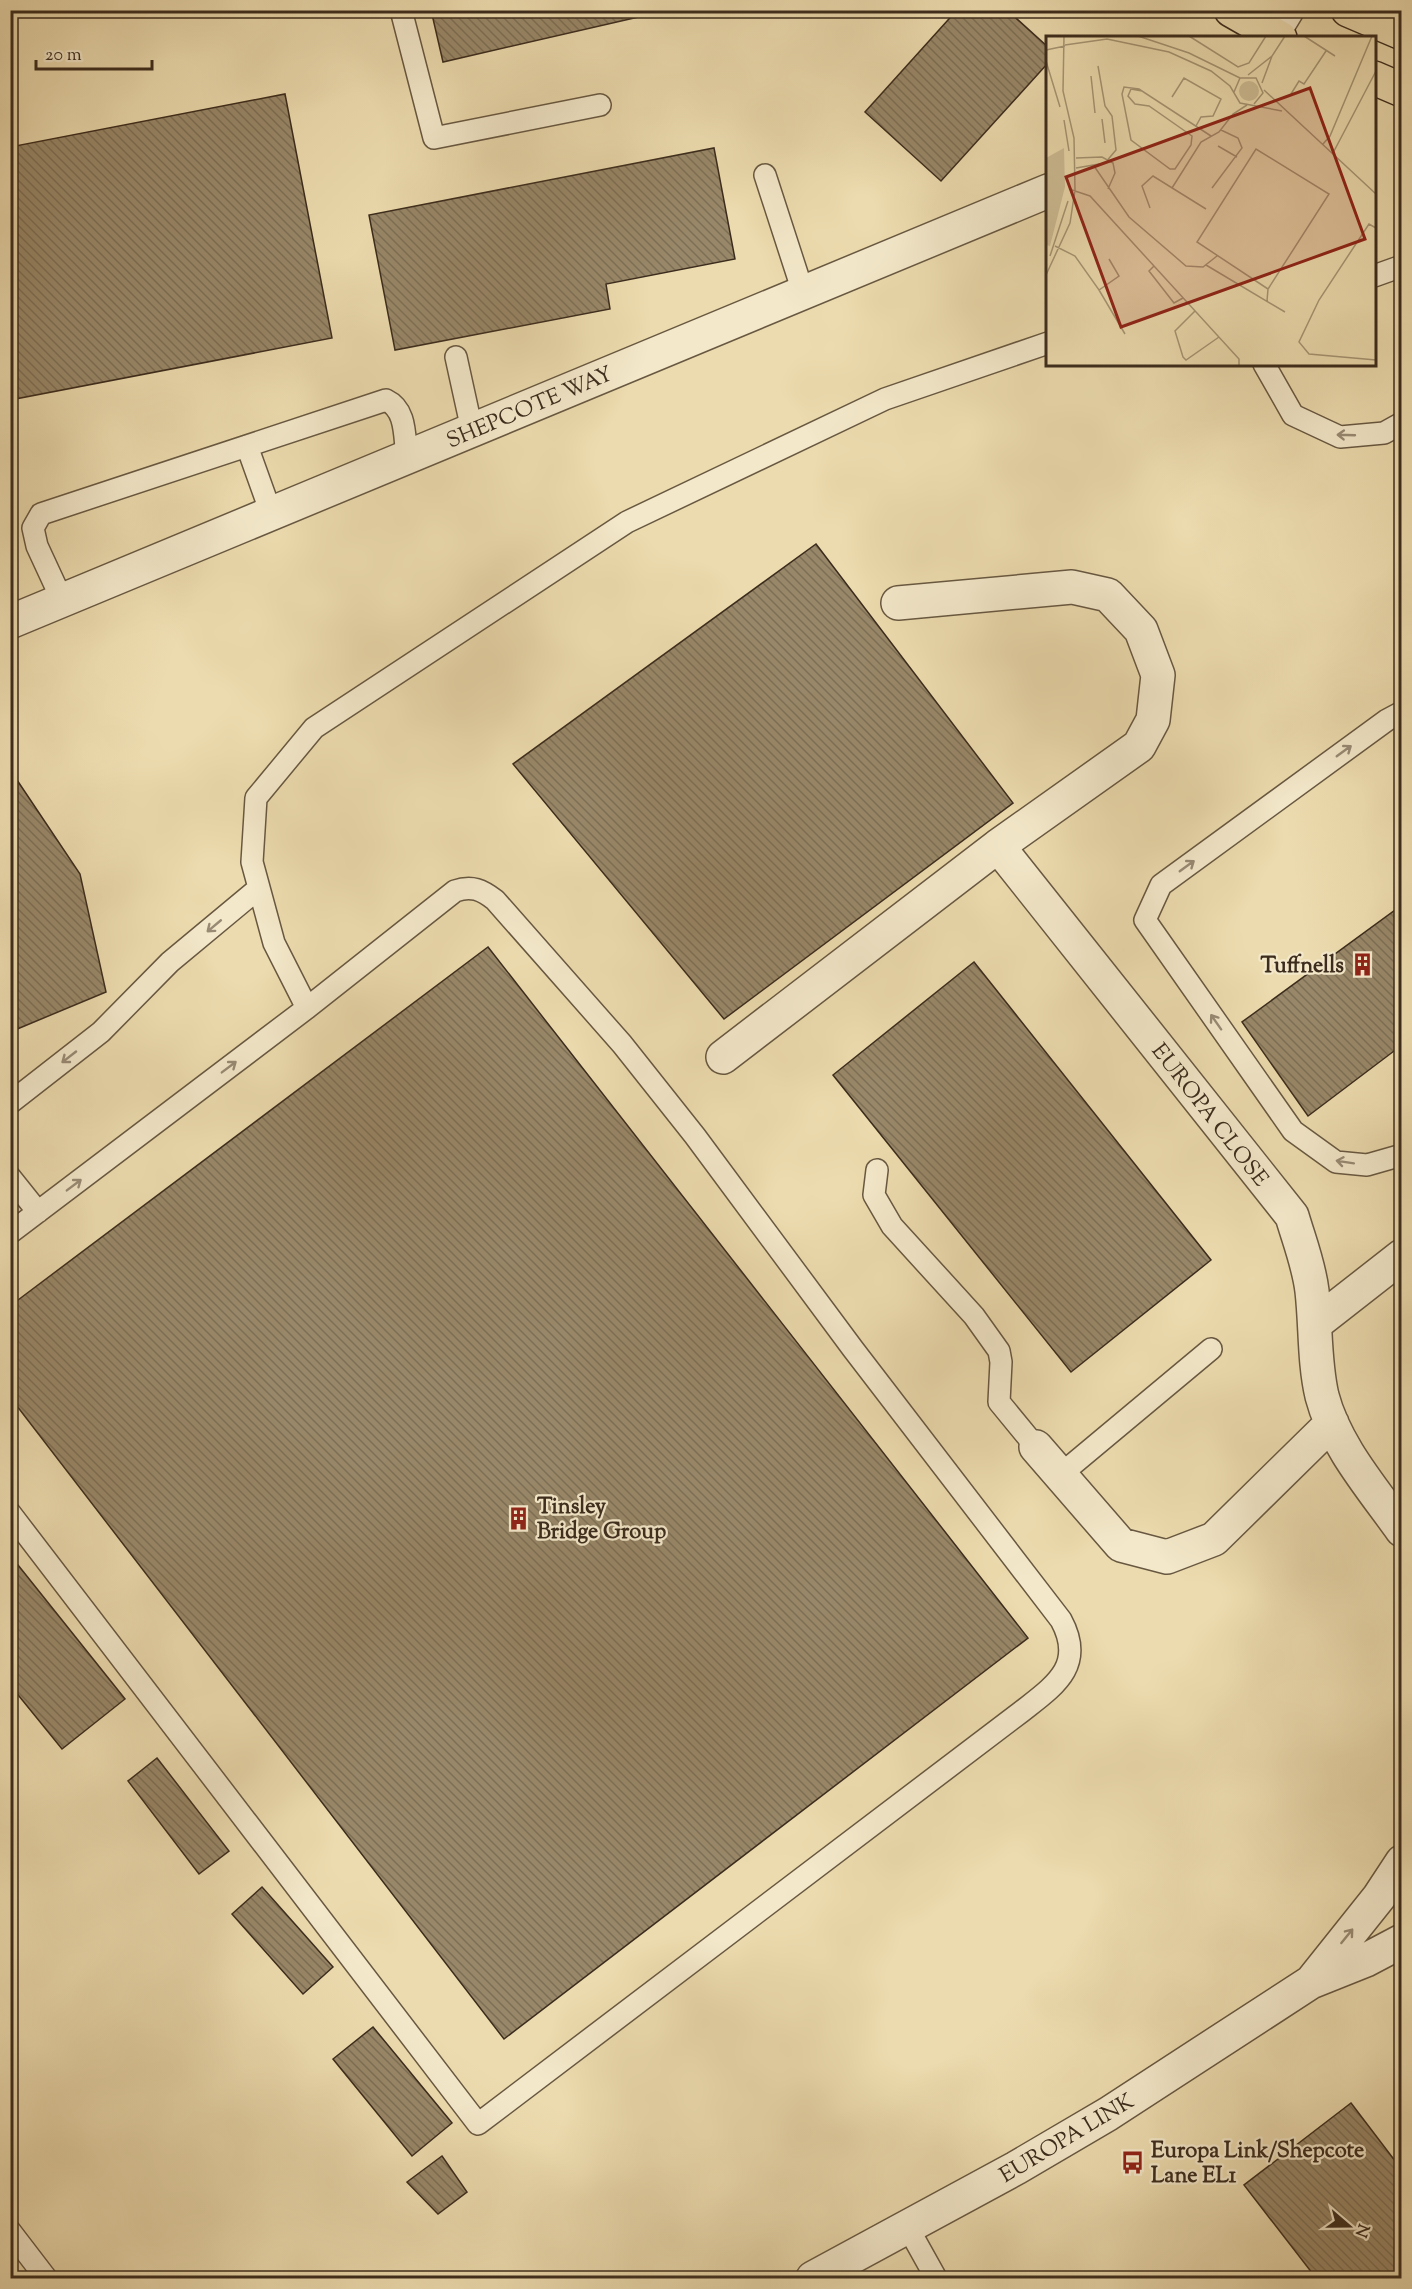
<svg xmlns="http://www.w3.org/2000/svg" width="1412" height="2289" viewBox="0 0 1412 2289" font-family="'Sorts Mill Goudy',serif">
<defs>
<pattern id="building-back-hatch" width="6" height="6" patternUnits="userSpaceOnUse" patternTransform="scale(1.5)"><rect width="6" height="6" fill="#988768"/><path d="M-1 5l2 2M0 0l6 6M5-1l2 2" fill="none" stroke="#7d6f55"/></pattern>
</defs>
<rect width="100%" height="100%" fill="#ecdbae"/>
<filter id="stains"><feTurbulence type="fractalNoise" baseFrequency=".00333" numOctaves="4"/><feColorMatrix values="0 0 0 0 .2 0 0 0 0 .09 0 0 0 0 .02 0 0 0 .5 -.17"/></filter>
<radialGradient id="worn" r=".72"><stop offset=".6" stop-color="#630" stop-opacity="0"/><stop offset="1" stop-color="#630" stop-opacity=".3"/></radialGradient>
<path fill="url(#building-back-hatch)" stroke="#3c2c1d" stroke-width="1.5" d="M 431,10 L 669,10 L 443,62 Z
M 957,10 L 1007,10 L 1048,47 L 1048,63 L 941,181 L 865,112 Z
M 285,94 L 332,338 L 10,400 L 10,147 Z
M 714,148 L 735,259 L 606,284 L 610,309 L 395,350 L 369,215 Z
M 816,544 L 1013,803 L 724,1019 L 513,764 Z
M 15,777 L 80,874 L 106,992 L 10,1032 L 10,779 Z
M 1402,905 L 1402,1045 L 1308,1116 L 1242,1022 Z
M 488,947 L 1028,1638 L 504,2039 L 10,1397 L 10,1306 Z
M 974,962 L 1211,1260 L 1071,1372 L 833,1075 Z
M 10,1555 L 125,1699 L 62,1749 L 10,1685 Z
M 157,1758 L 229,1851 L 199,1874 L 128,1781 Z
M 262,1887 L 333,1967 L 303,1994 L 232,1914 Z
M 373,2027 L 452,2123 L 412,2156 L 333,2059 Z
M 1351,2103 L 1402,2170 L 1402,2278 L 1316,2278 L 1244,2185 Z
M 442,2156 L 467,2192 L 438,2214 L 407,2182 Z"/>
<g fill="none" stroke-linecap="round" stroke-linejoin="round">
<defs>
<path id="service" d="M 401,10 L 434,138 L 600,105
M 765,175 L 803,292
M 1374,276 L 1402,266
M 456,357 L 472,430
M 1264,364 L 1293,415 L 1340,437 L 1384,433 L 1402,423
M 247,446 L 271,513
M 62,600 L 37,546 L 33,528 L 41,514 L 386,400 C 407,410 404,436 407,457
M 1402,712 L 1387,720 L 1161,885 L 1145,920 L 1293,1131 L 1336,1162 L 1367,1165 L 1402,1155
M 307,1008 L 274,943 L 252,862 L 256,798 L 314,728 L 627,522 L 885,399 L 1048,343
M 10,1103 L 101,1032 L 170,962 L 259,888
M 877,1170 L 874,1195 L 892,1226 L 974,1316 L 999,1351 L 1001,1362 L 999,1402 L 1036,1447
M 10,1177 L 38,1212
M 10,1233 L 307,1008 L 455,891 C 472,885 482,890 495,900 L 622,1044 L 695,1136 L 853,1349 L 1061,1620 C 1086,1666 1054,1686 1021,1712 L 478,2124 L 10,1513
M 1060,1475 L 1211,1349
M 907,2226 L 936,2278
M 10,2231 L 46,2278"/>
<path id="minor" d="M 1270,38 L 1287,10
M 10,622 L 1048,191
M 998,846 L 1292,1216 C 1299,1240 1309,1265 1312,1291 C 1316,1326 1314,1362 1322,1396 C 1335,1446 1373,1489 1402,1530
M 723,1057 L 998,846 L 1139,746 L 1153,720 L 1158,675 L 1141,630 L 1108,595 L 1072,587 L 898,603
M 1315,1324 L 1402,1256
M 1036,1447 L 1121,1545 L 1167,1557 L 1214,1539 L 1332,1423"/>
<path id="tertiary" d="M 1312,1981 L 1379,1897 L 1402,1862
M 813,2278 L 1016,2168 L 1108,2114 L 1311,1982 L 1366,1960 L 1402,1941"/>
<path id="trunk" d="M 1231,10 L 1280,38
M 1348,10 L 1402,33
M 1374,78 L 1402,90"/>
</defs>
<use href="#service" stroke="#685841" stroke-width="24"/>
<use href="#minor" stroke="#685841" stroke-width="36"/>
<use href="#tertiary" stroke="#685841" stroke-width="36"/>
<use href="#trunk" stroke="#3c2c1d" stroke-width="36"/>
<use href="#service" stroke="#f3e8ca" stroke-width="21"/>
<use href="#minor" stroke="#f3e8ca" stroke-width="33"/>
<use href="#tertiary" stroke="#f3e8ca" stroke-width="33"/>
<use href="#trunk" stroke="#ecdbae" stroke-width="33"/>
</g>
<defs><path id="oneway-shaft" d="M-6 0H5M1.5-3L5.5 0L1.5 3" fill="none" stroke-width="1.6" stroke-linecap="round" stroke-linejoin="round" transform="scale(1.5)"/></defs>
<g stroke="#988a74">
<use href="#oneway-shaft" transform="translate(1346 435) rotate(-178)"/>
<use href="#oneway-shaft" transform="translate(1344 751) rotate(-36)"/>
<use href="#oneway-shaft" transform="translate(1187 866) rotate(-36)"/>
<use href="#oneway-shaft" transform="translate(214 926) rotate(140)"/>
<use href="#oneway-shaft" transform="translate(1216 1022) rotate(-125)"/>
<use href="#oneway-shaft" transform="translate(69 1057) rotate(142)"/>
<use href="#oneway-shaft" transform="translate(229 1067) rotate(-37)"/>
<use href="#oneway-shaft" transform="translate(1345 1162) rotate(-171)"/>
<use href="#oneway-shaft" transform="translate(74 1185) rotate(-37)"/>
<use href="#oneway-shaft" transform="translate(1347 1936) rotate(-51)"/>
</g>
<defs>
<symbol id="building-bare" viewBox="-9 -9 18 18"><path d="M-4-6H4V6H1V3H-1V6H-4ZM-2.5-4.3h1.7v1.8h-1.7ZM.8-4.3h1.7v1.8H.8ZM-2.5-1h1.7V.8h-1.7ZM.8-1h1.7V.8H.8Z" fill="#8f2418" stroke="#f3e8ca" stroke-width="2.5" paint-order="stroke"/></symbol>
<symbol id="bus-bare" viewBox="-9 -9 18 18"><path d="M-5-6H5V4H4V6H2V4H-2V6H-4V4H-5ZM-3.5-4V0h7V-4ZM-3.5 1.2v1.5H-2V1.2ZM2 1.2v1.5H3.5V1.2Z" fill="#8f2418" stroke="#f3e8ca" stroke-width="2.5" paint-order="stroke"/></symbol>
</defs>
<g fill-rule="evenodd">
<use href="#building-bare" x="1346" y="948" width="33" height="33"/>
<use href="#building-bare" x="502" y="1502" width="33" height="33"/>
<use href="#bus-bare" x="1116" y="2146" width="33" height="33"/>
</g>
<g text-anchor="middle" stroke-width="4.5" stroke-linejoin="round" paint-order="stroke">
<g font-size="22" fill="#3c2c1d" stroke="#f3e8ca">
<text transform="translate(529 406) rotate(-23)" y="8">SHEPCOTE WAY</text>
<text transform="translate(1211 1114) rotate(52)" y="8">EUROPA CLOSE</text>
<text transform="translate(1066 2137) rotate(-31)" y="8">EUROPA LINK</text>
</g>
<g font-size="22" font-weight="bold" fill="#3c2c1d" stroke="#f3e8ca" text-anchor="start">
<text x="1344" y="972" text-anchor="end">Tuffnells</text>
<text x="537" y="1513">Tinsley<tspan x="537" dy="25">Bridge Group</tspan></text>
<text x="1151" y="2157">Europa Link/Shepcote<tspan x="1151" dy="25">Lane EL1</tspan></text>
</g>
</g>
<g transform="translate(1046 36)">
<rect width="330" height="330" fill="#ecdbae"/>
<path d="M193 55a10 10 0 1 1 20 0a10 10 0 1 1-20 0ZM 18,112 L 19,151 L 4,210 L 0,209 L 0,122 Z" fill="#cebd95"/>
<path fill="none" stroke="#a69574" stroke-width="1.5" d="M 92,0 L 143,17 L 194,42M 143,0 L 192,31 L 203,27 L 220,0M 258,0 L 289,20M 19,9 L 61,3 L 123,16 L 165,35 L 184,50 L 194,67 L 236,75M 0,14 L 19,10M 0,25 L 14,71M 202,39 L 226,20M 45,40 L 49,77M 216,47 L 226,20 L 239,0M 218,54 L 330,158M 96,55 L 85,53 L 82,60 L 89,68 L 103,70 L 146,100 L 145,109 L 129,133 L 124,133 L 85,104 L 76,58 L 78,51 L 93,53 L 165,100M 188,56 L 194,42 L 210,42 L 217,57 L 208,68M 245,58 L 253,45 L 258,48 L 280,15M 126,61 L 138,42 L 175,63 L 167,80 L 155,81 L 150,90M 56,83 L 59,107M 18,84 L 23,115M 277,108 L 284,100 L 326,0M 172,110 L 191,121M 287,117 L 330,35M 30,122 L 56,121 L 67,127 L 69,137 L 62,153M 48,130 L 83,181 L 140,230 L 157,231 L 171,220M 30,132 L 59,127 L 70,114 L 66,80 L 59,70 L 52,30M 126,152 L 155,106 L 173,96 L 187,78 L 201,69M 166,152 L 196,112 L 192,102 L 175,94M 23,153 L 44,160 L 193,323 L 193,330M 104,172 L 96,150 L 107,140 L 160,173M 330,192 L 323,188 L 273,264 L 253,306 L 263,318 L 330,324M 9,210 L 29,220 L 53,254 L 73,240 L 63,223M 4,220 L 22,165M 160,229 L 239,276M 108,230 L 103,235 L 128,267 L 137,262M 0,239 L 24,187 L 29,154 L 28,102 L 17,55 L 18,0M 53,254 L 79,298M 221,265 L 222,253 L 283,158 L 210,113 L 151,206 L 222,253M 149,275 L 129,295 L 137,321 L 140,324 L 173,301"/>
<path fill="#8f2418" fill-opacity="0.15" stroke="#8f2418" stroke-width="3" d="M 264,52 L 319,203 L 75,291 L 20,141 Z"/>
<rect width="330" height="330" fill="none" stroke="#3c2c1d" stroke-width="3"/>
</g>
<rect width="1412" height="2289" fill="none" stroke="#ecdbae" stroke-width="36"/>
<rect x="12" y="12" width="1388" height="2265" fill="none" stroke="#3c2c1d" stroke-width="3"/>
<rect x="18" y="18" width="1376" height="2253" fill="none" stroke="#3c2c1d" stroke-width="1.5"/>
<g transform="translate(1349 2226) rotate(110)" stroke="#f3e8ca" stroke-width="4.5" paint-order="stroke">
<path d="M0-4.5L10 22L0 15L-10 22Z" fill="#3c2c1d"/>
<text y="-9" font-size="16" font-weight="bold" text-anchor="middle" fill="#3c2c1d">N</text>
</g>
<path d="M36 60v9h116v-9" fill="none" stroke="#3c2c1d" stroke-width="3"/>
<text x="45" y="60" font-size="18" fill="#3c2c1d" stroke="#f3e8ca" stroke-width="4.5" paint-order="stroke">20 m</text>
<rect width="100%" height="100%" filter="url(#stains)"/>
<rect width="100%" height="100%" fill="url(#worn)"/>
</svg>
